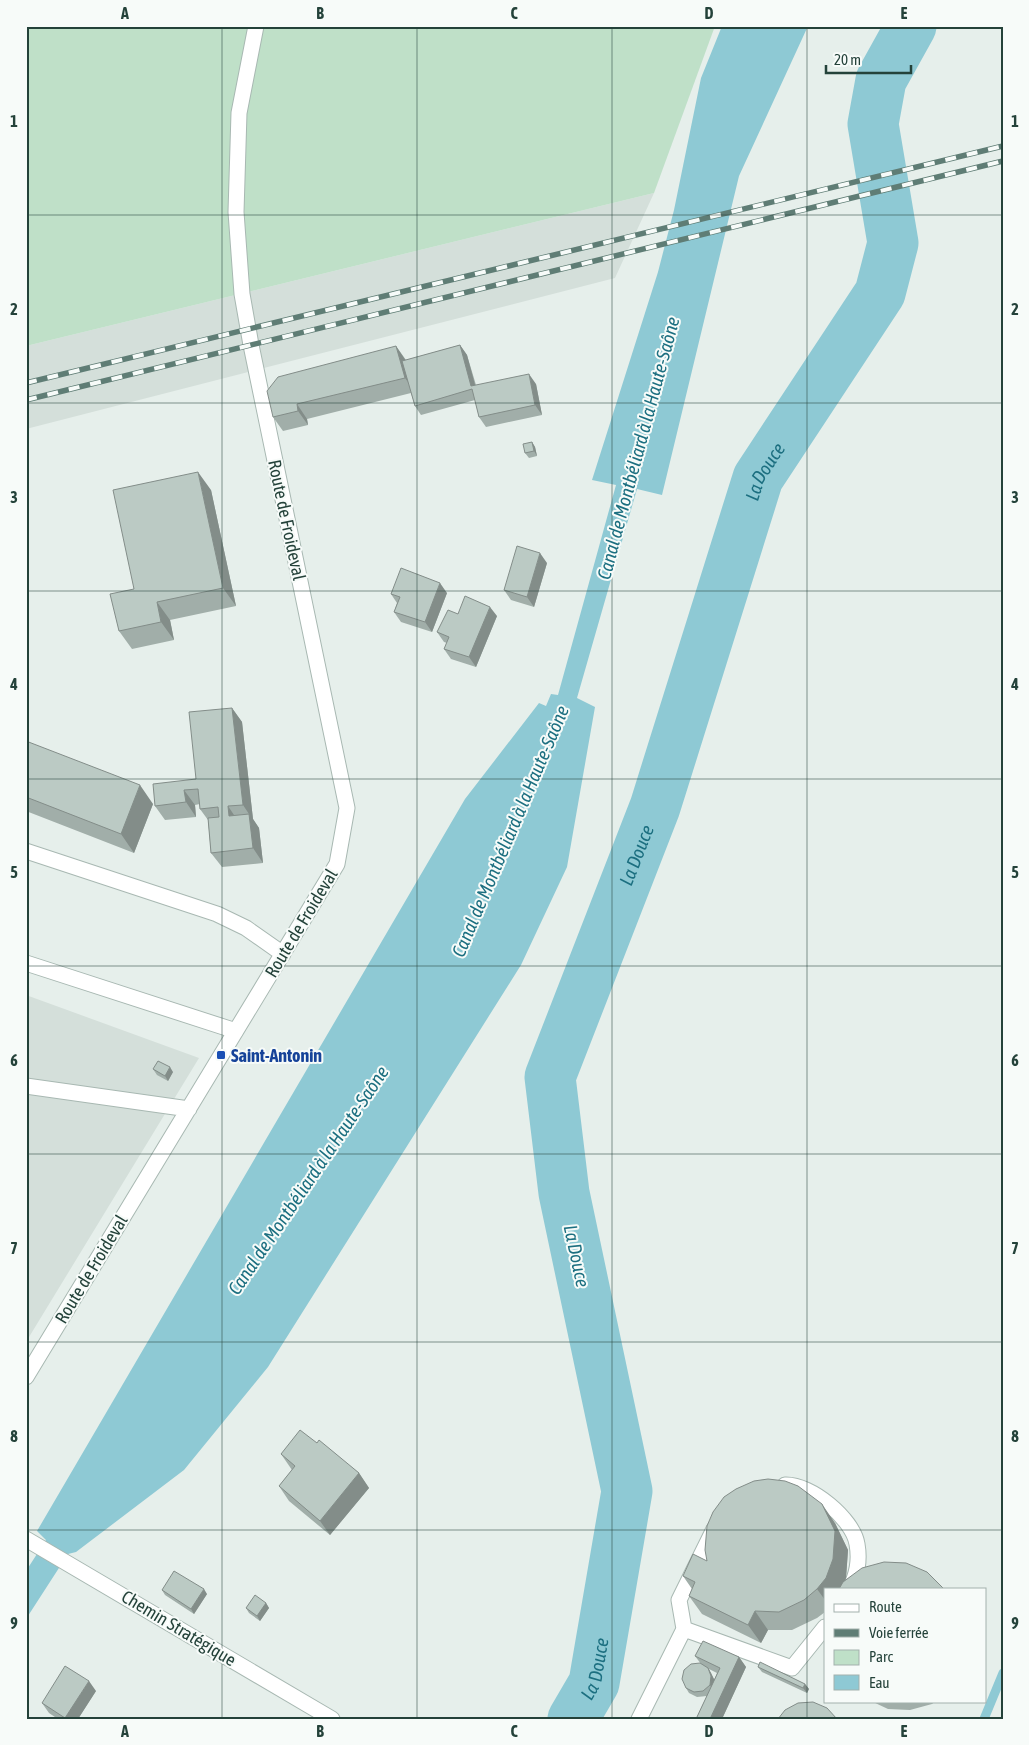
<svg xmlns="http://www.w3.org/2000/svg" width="1029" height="1745" font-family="'Asap Condensed',sans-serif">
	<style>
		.built { fill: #d4dfda }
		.green { fill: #bfe0c8 }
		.water { fill: #8ec9d4 }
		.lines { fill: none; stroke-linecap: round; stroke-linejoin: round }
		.stream { stroke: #8ec9d4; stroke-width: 9 }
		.river { stroke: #8ec9d4; stroke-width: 51 }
		.minor-casing { stroke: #a8b8b2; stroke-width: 17 }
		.minor { stroke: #fff; stroke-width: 15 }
		.rail-casing { stroke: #5f7d75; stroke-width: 5.5 }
		.rail { stroke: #f7fbf9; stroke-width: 4; stroke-dasharray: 11; stroke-linecap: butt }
		.wall { fill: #a1aea9; fill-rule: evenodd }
		.shaded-wall { fill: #838d89 }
		.building { fill: #bbcac4; stroke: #838d89 }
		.grid { fill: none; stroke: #24423a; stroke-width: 1; stroke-opacity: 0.55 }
		.transit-dot { fill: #1a4fb4; stroke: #f7fbf9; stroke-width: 2 }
		.labels { text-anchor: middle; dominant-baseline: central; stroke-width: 4; stroke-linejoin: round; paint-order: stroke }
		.street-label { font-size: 18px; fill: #24423a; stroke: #f7fbf9 }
		.transit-label { font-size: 18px; font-weight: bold; fill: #164399; stroke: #f7fbf9; text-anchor: start }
		.water-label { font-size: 19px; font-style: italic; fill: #1c6f80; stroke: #f7fbf9 }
		.neatline { fill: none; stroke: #24423a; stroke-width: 2 }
		.grid-label { font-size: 16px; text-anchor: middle; font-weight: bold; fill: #24423a }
	</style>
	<rect width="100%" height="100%" fill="#e6efeb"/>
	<path class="built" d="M654,193l-39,85 -589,151v-83z
		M26,995l173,63 -173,284z"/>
	<path class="green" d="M26,26h689l-61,167 -628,153z"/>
	<path class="water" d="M722,26h86l-69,150 -77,319 -25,-6 -60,209 18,9 -28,160 -46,98 -253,402 -84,103 -108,82 -8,2 -42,65v-48l20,-31 -9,-9 428,-732 74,-96 7,3 5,-12 7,1 58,-210 -24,-5 66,-208 16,-62 27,-132z"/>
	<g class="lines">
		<path class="stream" d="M984,1719l19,-46"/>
		<path class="river" id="s1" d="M573,1719l21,-36 33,-192 -63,-298 -14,-116 105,-270 103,-329 122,-185 13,-50 -20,-119 8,-44 30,-54"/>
		<g class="minor-casing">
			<path id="minor" d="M26,851l191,63 29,14 37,26
				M26,963l210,68
				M26,1086l163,23
				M26,1377l311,-513 10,-56 -96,-463 -9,-51 -6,-82 3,-99 17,-87
				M785,1485c26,-1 68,34 72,59 3,17 0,30 -7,45
				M26,1539l306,180
				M684,1629l108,39 33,-41
				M639,1719l45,-90 -5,-29 35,-71"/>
		</g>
		<use href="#minor" class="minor"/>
		<g class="rail-casing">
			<path id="rail" d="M26,383l977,-237
				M26,400l977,-239"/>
		</g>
		<use href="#rail" class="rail"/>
	</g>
	<path class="wall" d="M460,345l7,10 9,30 60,-1 6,31 -56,12 -7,-10 -4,-17 -54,15 -6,-9 -4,-13 -104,26 1,6 -25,6 -10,-14 123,-71 10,14z
		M532,442l3,5 2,9 -8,2 -4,-5z
		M211,490l25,116 -66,14 4,20 -42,9 -13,-18 15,-42z
		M547,563l-13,44 -23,-7 -7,-10z
		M447,593l-15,39 -31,-10 -7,-10 3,-9 -6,-9z
		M458,614l39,2 -21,51 -25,-8 -7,-10 3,-6 -3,-1 -7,-10z
		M232,708l10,14 11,97 6,9 4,35 -41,4 -11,-14 -3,-33 -8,-11v-5l-5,1 1,12 -31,3 -10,-14 41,-27z
		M26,741l127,63 -19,49 -108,-42z
		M153,1069l20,3 -5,9 -11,-6z
		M317,1443l42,30 10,15 -39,47 -41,-34 -10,-15 13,-16 -11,-16z
		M835,1523l13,27 -2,28 -1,2 61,-17 -81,26v23l-8,6 -25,12h-24l-7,13 -59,-29 -13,-18 3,-7 -9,-13 24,-15z
		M162,1590l45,4 -13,20 -29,-19z
		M266,1603l3,5 -9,13 -11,-8 -3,-5z
		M695,1656l44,1 7,10 -24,52h-26l11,-23 -10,1 -8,-4 -3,-5 15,-24zM709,1669l8,4 -3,7 -3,-7z
		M758,1667l47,17 4,5 -2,4 -45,-21z
		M96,1691l-18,28h-20l-9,-6 -7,-10z
		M871,1701h65l-4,3 -22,6 -22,-1z"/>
	<path class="shaded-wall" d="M460,345l7,10 11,41 -7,-10z
		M396,346l10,15 9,31 -10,-14z
		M529,374l7,10 6,31 -7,-10z
		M297,404l10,15 1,6 -10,-14z
		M532,442l3,5 2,9 -3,-5z
		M198,472l13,18 25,116 -13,-18z
		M540,553l7,10 -13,44 -7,-10z
		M440,583l7,10 -15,39 -7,-10z
		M157,602l13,18 4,20 -13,-18z
		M490,607l7,9 -21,51 -7,-10z
		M232,708l10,14 11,97 6,9 4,35 -10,-15 -4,-34 -6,-9z
		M140,785l13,19 -19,49 -13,-19z
		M184,790l11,15 1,12 -10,-15z
		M228,806l10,15 -9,-5z
		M170,1067l3,5 -5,9 -3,-5z
		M359,1473l10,15 -39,47 -10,-14z
		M822,1504l13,19 13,27 -2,28 -4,11h-17v11l-8,-11z
		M204,1589l3,5 -13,20 -3,-5z
		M266,1603l3,5 -9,13 -3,-5z
		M755,1611l13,19 -7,13 -13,-18z
		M739,1657l7,10 -24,52h-12z
		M708,1668l3,5 4,8 -2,9 -3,-5z
		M89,1681l7,10 -18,28h-12l-1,-1z
		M805,1684l4,5 -2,4 -4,-5z"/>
	<path class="building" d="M460,345l11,41 58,-12 6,31 -56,12 -7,-28 -57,17 -13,-45z
		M396,346l9,32 -108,26 1,7 -25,6 -6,-26 11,-14z
		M532,442l2,9 -9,2 -2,-9z
		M198,472l25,116 -66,14 4,20 -42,9 -9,-37 24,-5 -21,-99z
		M517,546l23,7 -13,44 -23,-7z
		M401,568l39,15 -15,39 -31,-10 6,-15 -9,-3z
		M465,596l25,11 -21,50 -25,-8 5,-12 -12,-5 11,-22 10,4z
		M232,708l11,97 -15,1 1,10 20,-2 4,34 -42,5 -3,-35 11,-1 -1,-10 -18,2 -2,-20 -14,1 2,12 -31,4 -2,-22 43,-5 -7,-67z
		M26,741l114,44 -19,49 -95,-37z
		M158,1061l12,6 -5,9 -12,-7z
		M300,1430l17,13 2,-3 40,33 -39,48 -41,-35 16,-20 -14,-12z
		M768,1479l17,2 13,5 24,18 13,27 -2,28 -7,19 -9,11 -13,11 -25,12 -24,-1 -7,14 -59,-29 6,-14 -12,-6 10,-22 14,7 -2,-11 2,-24 6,-14 11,-15 12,-8 18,-8z
		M884,1562l22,1 21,9 17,17h-105l4,-7 19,-14z
		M174,1571l30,18 -13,20 -29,-19z
		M255,1595l11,8 -9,13 -11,-8z
		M703,1641l36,16 -29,62h-14l24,-51 -25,-12z
		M760,1662l45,22 -2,4 -45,-21z
		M700,1663l8,5 3,8 -1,9 -7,6 -9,1 -8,-4 -4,-9 2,-9 7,-6z
		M65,1666l24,15 -24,37 -23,-15z
		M813,1702l14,6 10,11h-59l7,-9 13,-7z"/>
	<path class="grid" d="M222,26v1693M417,26v1693M612,26v1693M807,26v1693M26,215h977M26,403h977M26,591h977M26,779h977M26,966h977M26,1154h977M26,1342h977M26,1530h977"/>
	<rect class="transit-dot" x="216" y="1050" width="10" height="10" rx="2.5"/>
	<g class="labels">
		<g class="street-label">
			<text transform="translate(287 520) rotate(78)">Route de Froideval</text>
			<text transform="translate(301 923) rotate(-59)">Route de Froideval</text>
			<text transform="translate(91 1269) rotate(-59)">Route de Froideval</text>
			<text transform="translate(179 1628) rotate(31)">Chemin Stratégique</text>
		</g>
		<g class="transit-label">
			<text x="231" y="1055">Saint-Antonin</text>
		</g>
		<g class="water-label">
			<text transform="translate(638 448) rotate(-75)">Canal de Montbéliard à la Haute-Saône</text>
			<text stroke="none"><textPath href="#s1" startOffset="1301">La Douce</textPath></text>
			<text transform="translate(510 831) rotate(-67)">Canal de Montbéliard à la Haute-Saône</text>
			<text stroke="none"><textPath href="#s1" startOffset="896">La Douce</textPath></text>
			<text transform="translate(308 1180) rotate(-56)">Canal de Montbéliard à la Haute-Saône</text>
			<text transform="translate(577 1256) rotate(78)">La Douce</text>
			<text stroke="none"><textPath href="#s1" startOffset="56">La Douce</textPath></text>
		</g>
	</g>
	<rect width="1029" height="1745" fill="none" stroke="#f7fbf9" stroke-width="55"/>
	<rect x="824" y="1588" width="162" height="115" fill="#f7fbf9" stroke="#a3b1ad"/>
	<rect x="834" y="1604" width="25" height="8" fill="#ffffff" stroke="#a3b1ad"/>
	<text x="869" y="1612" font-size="15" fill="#24423a">Route</text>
	<rect x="834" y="1629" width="25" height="8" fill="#5f7d75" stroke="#a3b1ad"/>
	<text x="869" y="1638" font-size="15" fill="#24423a">Voie ferrée</text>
	<rect x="834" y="1650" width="25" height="15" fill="#bfe0c8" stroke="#a3b1ad"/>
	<text x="869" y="1662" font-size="15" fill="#24423a">Parc</text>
	<rect x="834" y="1675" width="25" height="15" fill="#8ec9d4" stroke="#a3b1ad"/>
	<text x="869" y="1688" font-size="15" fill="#24423a">Eau</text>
	<path d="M826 65v8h85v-8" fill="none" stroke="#24423a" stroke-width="2.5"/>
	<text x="834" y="65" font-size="15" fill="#24423a" stroke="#f7fbf9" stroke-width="4" paint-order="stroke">20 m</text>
	<rect x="28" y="28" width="974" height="1690" class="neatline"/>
	<g class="grid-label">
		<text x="125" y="19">A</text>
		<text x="320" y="19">B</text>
		<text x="514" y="19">C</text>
		<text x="709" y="19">D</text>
		<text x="904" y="19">E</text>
		<text x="14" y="127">1</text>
		<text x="1015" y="127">1</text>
		<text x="14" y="315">2</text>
		<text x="1015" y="315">2</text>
		<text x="14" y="503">3</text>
		<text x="1015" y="503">3</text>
		<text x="14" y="690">4</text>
		<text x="1015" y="690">4</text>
		<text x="14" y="878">5</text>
		<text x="1015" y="878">5</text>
		<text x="14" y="1066">6</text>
		<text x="1015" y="1066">6</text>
		<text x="14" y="1254">7</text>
		<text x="1015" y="1254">7</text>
		<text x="14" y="1442">8</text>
		<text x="1015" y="1442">8</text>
		<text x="14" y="1629">9</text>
		<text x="1015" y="1629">9</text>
		<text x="125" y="1737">A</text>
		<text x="320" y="1737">B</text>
		<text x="514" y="1737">C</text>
		<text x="709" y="1737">D</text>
		<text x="904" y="1737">E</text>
	</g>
</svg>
